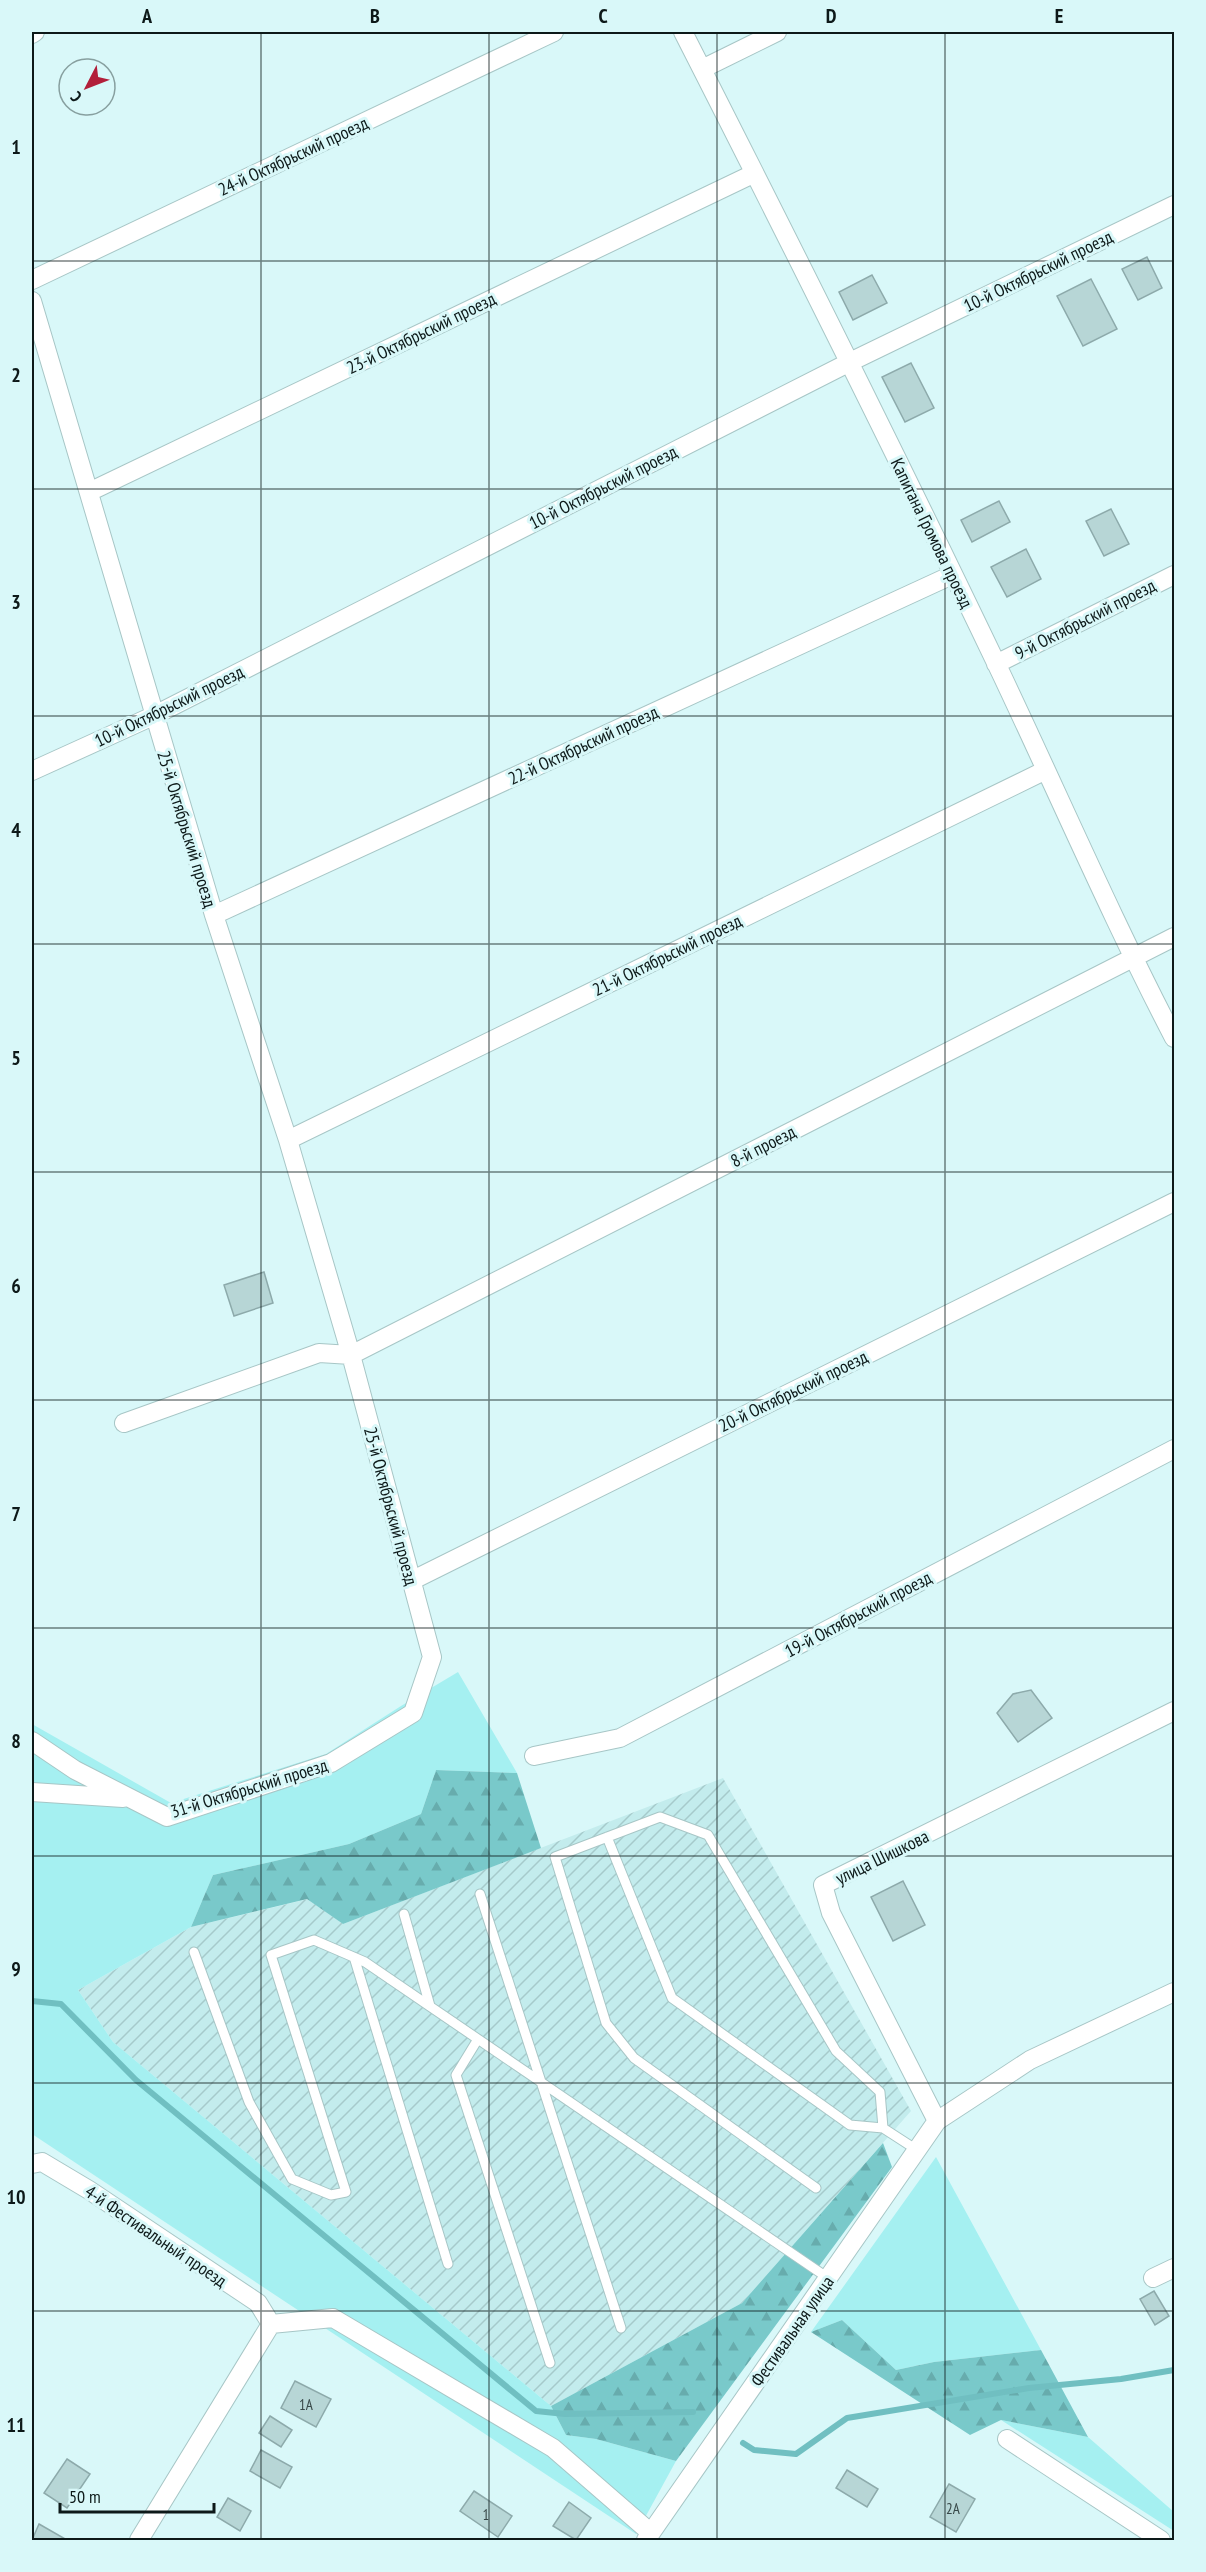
<svg xmlns="http://www.w3.org/2000/svg" width="1206" height="2572" font-family="'PT Sans Narrow',sans-serif">
	<style>
		.industrial { fill: url(#industrial-furrows) }
		.grass { fill: #a5f0f1 }
		.forest { fill: url(#forest-firs) }
		.lines { fill: none; stroke-linecap: round; stroke-linejoin: round }
		.stream { stroke: #70bfc1; stroke-width: 6 }
		.building { fill: #b7d6d6; stroke: #8daaab; stroke-width: 1.5 }
		.lane-casing { stroke: #a7c6c6; stroke-width: 11 }
		.street-casing { stroke: #a7c6c6; stroke-width: 20 }
		.lane { stroke: #fff; stroke-width: 9 }
		.street { stroke: #fff; stroke-width: 18 }
		.grid { fill: none; stroke: #0d1919; stroke-width: 1.5; stroke-opacity: 0.55 }
		.labels { text-anchor: middle; dominant-baseline: central; stroke-width: 6; stroke-linejoin: round; paint-order: stroke }
		.number-label { font-size: 15px; fill: #384848 }
		.street-label { font-size: 18px; fill: #0d1919; stroke: #d9f8f9 }
		.neatline { fill: none; stroke: #0d1919; stroke-width: 2 }
		.grid-label { font-size: 20px; text-anchor: middle; font-weight: bold; fill: #0d1919 }
	</style>
	<defs>
		<pattern id="industrial-furrows" width="10" height="10" patternUnits="userSpaceOnUse" patternTransform="scale(1.5)"><rect width="10" height="10" fill="#c3eced"/><path d="M-1 1l2-2M0 10L10 0M9 11l2-2" fill="none" stroke="#a6cacb"/></pattern>
		<pattern id="forest-firs" width="22" height="20" patternUnits="userSpaceOnUse" patternTransform="scale(1.5)"><rect width="22" height="20" fill="#79c9ca"/><path d="M5 1l3.5 6h-7zM16 11l3.5 6h-7z" fill="#67acad"/></pattern>
	</defs>
	<rect width="100%" height="100%" fill="#d9f8f9"/>
	<path class="industrial" d="M723,1778l188,333 -169,192 -191,103 -438,-364 -35,-52 113,-63 117,-28 35,25z"/>
	<path class="grass" d="M458,1672l59,101 -81,-3 -15,44 -72,30 -136,31 -22,52 -113,63 35,52 438,364 15,29 30,4 80,22 -40,73 -604,-400v-410l139,79 155,-49 75,-48z
		M936,2157l105,193 -107,12 -38,8 -54,-50 -31,12z
		M1001,2420l87,17 86,75v19z"/>
	<path class="forest" d="M436,1770l81,3 24,75 -198,76 -36,-25 -116,28 22,-52 136,-31 72,-30z
		M883,2143l9,24 -216,294 -80,-22 -30,-4 -15,-29 191,-103z
		M842,2320l54,50 38,-8 107,-12 47,87 -87,-17 -31,15 -159,-103z"/>
	<g class="lines">
		<path class="stream" d="M32,2001l29,3 75,76 400,331 29,3 128,-2
			M743,2443l11,7 42,4 51,-36 182,-30 92,-9 53,-9"/>
	</g>
	<path class="building" d="M1147,257l15,31 -24,12 -16,-31z
		M872,275l15,28 -34,17 -14,-28z
		M1091,279l26,50 -34,17 -26,-50z
		M911,363l23,45 -29,14 -23,-45z
		M999,501l11,21 -38,20 -11,-22z
		M1111,509l18,35 -25,12 -18,-35z
		M1026,549l15,30 -34,18 -16,-30z
		M264,1272l9,31 -39,13 -10,-31z
		M1031,1690l21,28 -34,24 -21,-29 16,-19z
		M903,1881l22,44 -32,16 -22,-44z
		M1154,2291l15,25 -14,9 -15,-26z
		M295,2381l36,18 -15,28 -35,-19z
		M270,2416l22,14 -11,17 -22,-14z
		M261,2450l31,17 -12,21 -30,-17z
		M67,2459l23,15 -23,34 -23,-15z
		M847,2470l31,19 -11,18 -31,-19z
		M949,2484l26,15 -19,33 -26,-15z
		M474,2491l38,25 -14,21 -38,-26z
		M228,2498l23,13 -11,20 -23,-14z
		M569,2502l22,16 -15,22 -23,-14z
		M39,2524l28,16h-35z"/>
	<g class="lines">
		<g class="lane-casing">
			<path id="lane" d="M607,1837l65,161 178,127 33,3
				M480,1894l141,434
				M404,1914l26,92
				M194,1952l55,150 43,77 39,16 15,-3 -75,-237 43,-15 51,22 463,316
				M354,1957l94,307
				M478,2039l-22,36 94,288
				M816,2188l-182,-130 -28,-35 -51,-166 105,-40 48,18 128,216 44,41 3,36 34,22"/>
		</g>
		<g class="street-casing">
			<path id="street" d="M683,32c107,210 213,422 315,635 59,124 113,250 176,371
				M32,34l3,-2
				M702,69l75,-37
				M32,280l522,-248
				M32,301l182,614 74,225 63,215 81,302 -19,56 -82,50 -164,54 -92,-47 -43,-29
				M89,492l664,-318
				M996,664l178,-89
				M32,771l121,-55 697,-354 324,-157
				M214,915l738,-340
				M288,1140l758,-370
				M124,1423l195,-70 32,2 823,-418
				M411,1581l763,-379
				M534,1756l86,-18 554,-289
				M32,1792l91,6
				M937,2121l-106,-208 -8,-28 351,-174
				M32,2164l10,-2 47,28 169,113 13,21
				M1153,2278l21,-10
				M271,2324l62,-6 220,130 98,85
				M1007,2439l154,101
				M139,2540l132,-216
				M646,2540l291,-419 93,-61 144,-68"/>
		</g>
		<use href="#lane" class="lane"/>
		<use href="#street" class="street"/>
	</g>
	<path class="grid" d="M261,32v2508M489,32v2508M717,32v2508M945,32v2508M32,261h1142M32,489h1142M32,716h1142M32,944h1142M32,1172h1142M32,1400h1142M32,1628h1142M32,1856h1142M32,2083h1142M32,2311h1142"/>
	<g class="labels">
		<g class="number-label">
			<text x="306" y="2404">1А</text>
			<text x="953" y="2508">2А</text>
			<text x="486" y="2514">1</text>
		</g>
		<g class="street-label">
			<text transform="translate(293 156) rotate(-25)">24-й Октябрьский проезд</text>
			<text transform="translate(1038 271) rotate(-26)">10-й Октябрьский проезд</text>
			<text transform="translate(421 333) rotate(-26)">23-й Октябрьский проезд</text>
			<text transform="translate(603 487) rotate(-27)">10-й Октябрьский проезд</text>
			<text transform="translate(932 533) rotate(64)">Капитана Громова проезд</text>
			<text transform="translate(1085 619) rotate(-27)">9-й Октябрьский проезд</text>
			<text transform="translate(169 706) rotate(-26)">10-й Октябрьский проезд</text>
			<text transform="translate(583 745) rotate(-25)">22-й Октябрьский проезд</text>
			<text transform="translate(187 829) rotate(73)">25-й Октябрьский проезд</text>
			<text transform="translate(667 955) rotate(-26)">21-й Октябрьский проезд</text>
			<text transform="translate(763 1146) rotate(-27)">8-й проезд</text>
			<text transform="translate(793 1391) rotate(-26)">20-й Октябрьский проезд</text>
			<text transform="translate(391 1506) rotate(75)">25-й Октябрьский проезд</text>
			<text transform="translate(858 1614) rotate(-28)">19-й Октябрьский проезд</text>
			<text transform="translate(249 1788) rotate(-17)">31-й Октябрьский проезд</text>
			<text transform="translate(882 1857) rotate(-26)">улица Шишкова</text>
			<text transform="translate(156 2236) rotate(34)">4-й Фестивальный проезд</text>
			<text transform="translate(792 2331) rotate(-55)">Фестивальная улица</text>
		</g>
	</g>
	<rect width="1206" height="2572" fill="none" stroke="#d9f8f9" stroke-width="66"/>
	<g transform="translate(87 87) rotate(228)"><circle r="28" fill="#d9f8f9" stroke="#879f9f" stroke-width="1.5"/>
	<path d="M0-4.5L10 22L0 15L-10 22Z" fill="#b21f3a"/>
	<text y="-9" font-size="16" font-weight="bold" text-anchor="middle" fill="#0d1919">С</text>
	</g>
	<path d="M60 2503v9h154v-9" fill="none" stroke="#0d1919" stroke-width="3"/>
	<text x="69" y="2503" font-size="18" fill="#0d1919" stroke="#d9f8f9" stroke-width="4.5" paint-order="stroke">50 m</text>
	<rect x="33" y="33" width="1140" height="2506" class="neatline"/>
	<g class="grid-label">
		<text x="147" y="23">A</text>
		<text x="375" y="23">B</text>
		<text x="603" y="23">C</text>
		<text x="831" y="23">D</text>
		<text x="1059" y="23">E</text>
		<text x="16" y="154">1</text>
		<text x="16" y="382">2</text>
		<text x="16" y="609">3</text>
		<text x="16" y="837">4</text>
		<text x="16" y="1065">5</text>
		<text x="16" y="1293">6</text>
		<text x="16" y="1521">7</text>
		<text x="16" y="1748">8</text>
		<text x="16" y="1976">9</text>
		<text x="16" y="2204">10</text>
		<text x="16" y="2432">11</text>
	</g>
</svg>
